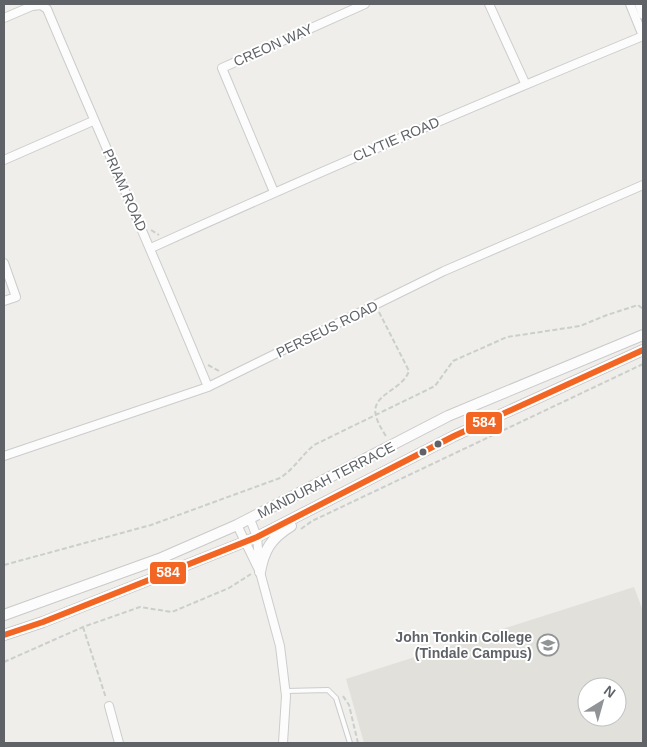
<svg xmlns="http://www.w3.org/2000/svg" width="647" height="747" font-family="Helvetica,sans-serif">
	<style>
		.education { fill: #e2e0da; fill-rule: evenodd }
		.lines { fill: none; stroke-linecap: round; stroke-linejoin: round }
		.service-casing { stroke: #cbcccc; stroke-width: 6 }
		.minor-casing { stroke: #cbcccc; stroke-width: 10 }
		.secondary-casing { stroke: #cacacb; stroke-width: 12 }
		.path { stroke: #cacfcc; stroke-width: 2; stroke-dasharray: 5 2.5; stroke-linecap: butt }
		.service { stroke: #fdfcfc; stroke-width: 4 }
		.minor { stroke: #fdfcfc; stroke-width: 8 }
		.secondary { stroke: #fdfcfc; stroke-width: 10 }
		.bus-1-casing { stroke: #fff; stroke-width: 10 }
		.bus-1 { stroke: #f26522; stroke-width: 6 }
		.bus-dot { fill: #5f6368; stroke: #fff; stroke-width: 2 }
		.labels { text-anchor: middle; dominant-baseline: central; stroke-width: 4; stroke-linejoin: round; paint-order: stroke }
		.street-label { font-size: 14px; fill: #5f6368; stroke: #fff }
		.poi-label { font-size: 14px; font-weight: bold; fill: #5f6368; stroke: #fff; text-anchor: end }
		.line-badge { stroke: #fff; stroke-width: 2 }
		.badge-label { font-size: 14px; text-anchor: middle; font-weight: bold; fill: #fff }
	</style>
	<rect width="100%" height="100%" fill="#efeeea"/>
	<path class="education" d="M634,587l9,24v132h-279l-18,-64zM587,687h30v30h-30z"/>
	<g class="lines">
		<g class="service-casing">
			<path id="service" d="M286,691l42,-1 8,8 14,45"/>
		</g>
		<g class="minor-casing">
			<path id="minor" d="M489,4l36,79
				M630,4l13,32
				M639,4l4,11
				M4,18l28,-12 9,-1 6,4c53,126 109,251 161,378
				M4,160l89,-39
				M274,192l-52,-124 143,-64
				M151,248c163,-74 327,-144 492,-212
				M4,263l12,34 -12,4
				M4,456l204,-69 236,-116 199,-86
				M250,519l7,18 3,35 20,74 6,50 -3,47
				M237,525l21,43
				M109,706l10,37"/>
		</g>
		<g class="secondary-casing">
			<path id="secondary" d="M260,572c4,-22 11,-34 31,-46
				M4,615l155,-56 78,-34 211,-109 195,-81
				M4,635l39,-13 214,-85 197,-101 189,-86"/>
		</g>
		<path class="path" d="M151,230l8,5
			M379,312l30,59c-7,20 -39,23 -33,45 2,8 7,15 11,22
			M208,365l13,7
			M301,529l11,-8 331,-157
			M4,565l147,-40 129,-47c14,-9 21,-22 34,-33l121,-59 18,-25 54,-24 73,-11 27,-11 31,-10 5,4
			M83,627l23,71
			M4,662l79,-35 57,-20 32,5 57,-24 22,-14
			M343,696l6,9 9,38"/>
		<use href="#service" class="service"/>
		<use href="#minor" class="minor"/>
		<use href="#secondary" class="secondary"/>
		<g class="bus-1-casing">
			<path id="bus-1" d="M4,635l39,-13 214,-85 197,-101 189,-86"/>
		</g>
		<use href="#bus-1" class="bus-1"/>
	</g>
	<defs>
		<g id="school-ring" transform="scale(1.125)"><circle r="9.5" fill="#fff" stroke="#919496" stroke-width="1.5"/><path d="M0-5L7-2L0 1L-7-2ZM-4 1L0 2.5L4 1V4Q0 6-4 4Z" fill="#919496"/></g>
	</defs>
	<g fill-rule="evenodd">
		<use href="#school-ring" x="548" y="645"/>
	</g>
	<g class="bus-dot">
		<circle cx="438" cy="444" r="4.5"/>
		<circle cx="423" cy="452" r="4.5"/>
	</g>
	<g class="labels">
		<g class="street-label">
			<text transform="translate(273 45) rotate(-24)">CREON WAY</text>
			<text transform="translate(396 139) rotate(-23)">CLYTIE ROAD</text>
			<text transform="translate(125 190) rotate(66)">PRIAM ROAD</text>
			<text transform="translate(327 329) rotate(-26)">PERSEUS ROAD</text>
			<text transform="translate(326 480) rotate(-27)">MANDURAH TERRACE</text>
		</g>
		<g class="poi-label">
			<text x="532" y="637">John Tonkin College<tspan x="532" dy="16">(Tindale Campus)</tspan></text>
		</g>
	</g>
	<g class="line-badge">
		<rect x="465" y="411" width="38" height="24" rx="5" fill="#f26522"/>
		<rect x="149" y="561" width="38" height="24" rx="5" fill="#f26522"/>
	</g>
	<g class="badge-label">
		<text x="484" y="427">584</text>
		<text x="168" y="577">584</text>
	</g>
	<rect width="647" height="747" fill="none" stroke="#5f6368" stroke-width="10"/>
	<g transform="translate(602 702) rotate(37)"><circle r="24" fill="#ffffff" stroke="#bfc1c3"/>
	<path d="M0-4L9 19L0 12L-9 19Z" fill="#919496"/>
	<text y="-8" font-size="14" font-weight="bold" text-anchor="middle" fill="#5f6368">N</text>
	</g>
</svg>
